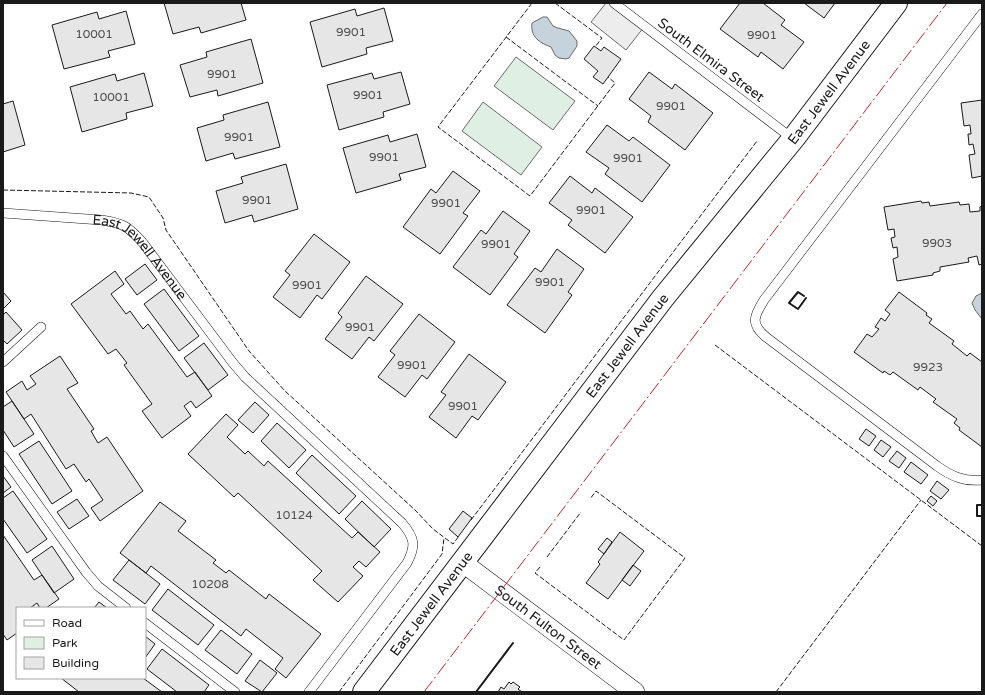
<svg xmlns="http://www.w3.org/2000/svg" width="985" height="695" font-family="'Varela Round',sans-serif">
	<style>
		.green { fill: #e0efe3; stroke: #6a6a6a }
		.parking { fill: #ededed; stroke: #6a6a6a }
		.water { fill: #c6d2dc; stroke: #6a6a6a }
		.building { fill: #e6e6e6; stroke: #1a1a1a }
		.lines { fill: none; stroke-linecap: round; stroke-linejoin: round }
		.service-casing { stroke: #1a1a1a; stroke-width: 10 }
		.minor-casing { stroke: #1a1a1a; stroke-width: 20 }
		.tertiary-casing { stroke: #1a1a1a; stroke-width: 24 }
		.service { stroke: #fff; stroke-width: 9 }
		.minor { stroke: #fff; stroke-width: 19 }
		.tertiary { stroke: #fff; stroke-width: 22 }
		.fence { stroke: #1a1a1a; stroke-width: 1; stroke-dasharray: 5 2; stroke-linecap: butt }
		.wall { stroke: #1a1a1a; stroke-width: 2 }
		.power { stroke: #c62828; stroke-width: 1; stroke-dasharray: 14 3 2 3; stroke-linecap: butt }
		.labels { text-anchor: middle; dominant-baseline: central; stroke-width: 3; stroke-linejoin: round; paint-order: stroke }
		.number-label { font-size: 12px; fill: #4d4d4d }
		.street-label { font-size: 14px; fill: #1a1a1a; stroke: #fff }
	</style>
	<rect width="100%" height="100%" fill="#fff"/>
	<path class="green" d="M516,57l59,44 -22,29 -59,-44z
		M483,102l59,45 -21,28 -59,-44z"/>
	<path class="parking" d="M606,3h8l30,24 -18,23 -35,-28z"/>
	<path class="water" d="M543,17h4l6,9 5,2 11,3 8,10v5l-8,12 -3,1 -7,-1 -4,-3 -4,-8c-11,-4 -21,-10 -19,-24z
		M982,293v26l-7,-9 -3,-7 4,-7z"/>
	<path class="building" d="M164,3h77l5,17 -45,13 -2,-6 -26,7z
		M740,3h23l22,17 -4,5 23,17 -21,27 -22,-17 -3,5 -38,-28z
		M804,3h31l-11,15z
		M384,8l9,33 -27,7 1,6 -45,13 -12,-45 45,-13 2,7z
		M126,11l9,33 -27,7 2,6 -46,12 -12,-44 45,-13 2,7z
		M251,39l12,44 -45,13 -1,-6 -27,7 -10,-32 27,-8 -1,-5z
		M594,46l7,5 3,-4 17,12 -18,25 -10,-7 5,-6 -14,-12z
		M401,72l9,32 -27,8 1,5 -45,13 -12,-45 45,-12 2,6z
		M649,72l23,17 3,-5 38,29 -28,37 -37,-28 3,-6 -22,-17z
		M144,73l9,33 -27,7 1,6 -45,13 -12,-45 45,-13 2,7z
		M982,100v76l-10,2 -3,-23 6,-1 -2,-10 -4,1 -1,-11h3l-1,-9 -6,1 -3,-23z
		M13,101l12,44 -22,7v-48z
		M268,102l12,45 -45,12 -2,-6 -27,8 -9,-33 27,-8 -1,-5z
		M607,125l22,16 4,-4 37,28 -28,37 -37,-28 4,-6 -23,-16z
		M417,134l9,33 -27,7 2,6 -45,13 -13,-45 45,-13 2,7z
		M286,164l12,45 -44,13 -2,-7 -27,8 -9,-32 27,-8 -2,-6z
		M453,171l27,20 -17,22 5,3 -28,38 -37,-27 28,-38 5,4z
		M570,176l22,17 3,-5 38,29 -28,36 -37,-28 4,-5 -23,-17z
		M921,201l1,2 7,-1 1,4 29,-4 1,3 9,-1 1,8 10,-1v-4l2,-1v58l-3,1 -2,-9 -9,2 1,4 -29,5v4l-7,2v2l-36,6 -4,-22 5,-2 -1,-10 -4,1 -2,-10 4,-1 -1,-8 -6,1 -4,-23z
		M503,211l27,20 -16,23 4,3 -28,38 -37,-28 28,-37 5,4z
		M314,234l36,28 -28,37 -5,-4 -17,23 -27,-21 17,-22 -5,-4z
		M557,249l27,20 -16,23 4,3 -27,38 -38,-28 28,-37 6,4z
		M145,264l12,16 -20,15 -12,-16z
		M115,271l9,13 -13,10 15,20 4,-3 13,18 5,-5 39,53 8,-5 17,24 -16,12 -5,-7 -7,5 7,10 -29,22 -20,-27 10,-7 -28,-39 3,-2 -11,-14 -8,5 -37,-50z
		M366,276l37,28 -29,37 -5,-4 -17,22 -27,-20 17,-22 -4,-4z
		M164,289l35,47 -20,15 -35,-47z
		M3,292l8,9 -8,8z
		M899,292l28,21 -1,2 6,4 -3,4 25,18 -2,3 15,12 3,-3 12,9v85l-23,-17 1,-2 -6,-5 3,-4 -24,-17 3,-3 -16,-12 -2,3 -25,-18 -3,3 -6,-4 -1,2 -29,-21 13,-18 5,3 7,-8 -4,-2 6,-9 4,3 5,-7 -5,-4z
		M6,312l16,18 -15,14 -4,-4v-25z
		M419,314l36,28 -28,37 -5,-4 -17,22 -27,-20 17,-22 -5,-4z
		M204,343l24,32 -20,15 -24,-32z
		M469,354l37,28 -28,38 -6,-4 -16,22 -27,-21 17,-22 -5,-3z
		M60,356l18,27 -11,6 27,40 -3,2 7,12 9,-6 36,54 -43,30 -9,-13 12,-8 -14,-21 -3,3 -12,-18 -8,5 -35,-55 -7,5 -18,-27 16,-11 5,9 9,-6 -6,-8z
		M12,401l22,33 -20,13 -11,-17v-23z
		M255,402l14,13 -16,18 -15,-13z
		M226,414l12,11 -11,12 18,17 3,-3 16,15 4,-5 84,77 6,-6 22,20 -14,15 -7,-6 -6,6 10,9 -25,26 -25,-22 9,-9 -84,-78 -4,4 -46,-43z
		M277,423l29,27 -17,18 -28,-27z
		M866,429l10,7 -7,10 -10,-7z
		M881,440l10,7 -8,10 -9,-7z
		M39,441l33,50 -20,13 -33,-50z
		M897,451l9,7 -7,10 -10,-7z
		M312,455l44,41 -17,18 -43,-41z
		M911,462l17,13 -7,9 -17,-12z
		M3,476l8,11 -8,6z
		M937,481l12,9 -8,9 -11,-8z
		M13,491l34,48 -20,14 -24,-34v-21z
		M931,496l6,5 -4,5 -6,-5z
		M77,499l12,17 -20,13 -12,-17z
		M362,501l29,28 -17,18 -29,-28z
		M160,502l26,19 -8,10 38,29 -3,3 13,10 3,-3 37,29 3,-5 52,40 -35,44 -11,-9 8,-11 -37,-29 -5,7 -90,-70 -5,7 -26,-20z
		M463,511l9,7 -14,19 -9,-8z
		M620,532l24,19 -36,48 -22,-16 14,-19 -2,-2z
		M3,535l31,45 8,-5 17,24 -13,9h-6l-3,-5 -7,5h-13v25l-10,7 -4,-6z
		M607,538l5,4 -8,12 -6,-5z
		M52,546l22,33 -20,14 -22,-33z
		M129,560l31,24 -15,20 -32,-24z
		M633,565l8,6 -11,15 -8,-6z
		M168,589l46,36 -16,20 -46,-35z
		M99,602l8,6h-13z
		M221,630l31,24 -15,20 -32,-24z
		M145,636l10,8 -10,14z
		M162,649l47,36 -5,7h-27l-30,-23z
		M260,660l17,13 -15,19 -17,-11z
		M61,678h82l19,14h-83z
		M509,682l2,2 2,-2 7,5 -2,2 4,3h-24l3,-5 3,2z"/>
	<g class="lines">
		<g class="service-casing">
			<g id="service">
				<path d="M614,3l179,136"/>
				<path d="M982,14l-218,286c-10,16 -14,24 2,37l171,129c14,10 27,16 45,14"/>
				<path id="s1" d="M3,213l98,7c22,3 27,6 42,23l90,120 12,14 157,146c13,15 14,23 5,40l-98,129"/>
				<path d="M3,362l38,-35"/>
				<path d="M3,456l83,116 12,14 28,22"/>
				<path d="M145,623l90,69"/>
			</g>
		</g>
		<g class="minor-casing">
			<g id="minor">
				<path id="s2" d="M462,562l173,130"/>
			</g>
		</g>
		<g class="tertiary-casing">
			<g id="tertiary">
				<path id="s3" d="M364,692l299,-394 130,-159 103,-136"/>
			</g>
		</g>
		<use href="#service" class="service"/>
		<use href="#minor" class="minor"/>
		<use href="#tertiary" class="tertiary"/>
		<path class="fence" d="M532,3l-94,124 92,69 85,-113 -7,-6
			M555,3l47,35 -7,9
			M506,37l92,69
			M3,190l128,3 18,4 14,21 3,12 83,121 36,40 130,119 18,19 20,15 6,-8
			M715,345l267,201
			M471,520l286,-379
			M547,557l34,-45
			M540,567l-5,6 89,67 61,-82 -89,-67 -6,8
			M339,692l103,-138 2,-16
			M776,692l145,-192"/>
		<path class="wall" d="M804,296l-6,-4 -9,11 9,6 8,-11
			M982,505h-5v11h5
			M476,692l37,-49"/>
		<path class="power" d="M424,692l523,-689"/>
	</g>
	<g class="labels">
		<g class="number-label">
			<text x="351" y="32">9901</text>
			<text x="94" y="34">10001</text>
			<text x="762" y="35">9901</text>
			<text x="222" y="74">9901</text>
			<text x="368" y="95">9901</text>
			<text x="111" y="97">10001</text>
			<text x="671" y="106">9901</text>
			<text x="239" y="137">9901</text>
			<text x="384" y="157">9901</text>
			<text x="628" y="158">9901</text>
			<text x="257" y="200">9901</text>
			<text x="446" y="203">9901</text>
			<text x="591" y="210">9901</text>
			<text x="937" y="243">9903</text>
			<text x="496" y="244">9901</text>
			<text x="550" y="282">9901</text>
			<text x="307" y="285">9901</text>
			<text x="360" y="327">9901</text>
			<text x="412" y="365">9901</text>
			<text x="928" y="367">9923</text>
			<text x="463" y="406">9901</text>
			<text x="294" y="515">10124</text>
			<text x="210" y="584">10208</text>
		</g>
		<g class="street-label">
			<text transform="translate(711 60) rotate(37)">South Elmira Street</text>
			<text stroke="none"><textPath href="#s3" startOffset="759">East Jewell Avenue</textPath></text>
			<text stroke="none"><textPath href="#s1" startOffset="153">East Jewell Avenue</textPath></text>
			<text stroke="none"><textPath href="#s3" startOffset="435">East Jewell Avenue</textPath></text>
			<text stroke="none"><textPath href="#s3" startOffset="111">East Jewell Avenue</textPath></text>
			<text stroke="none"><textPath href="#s2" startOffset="108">South Fulton Street</textPath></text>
		</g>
	</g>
	<rect width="985" height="695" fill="none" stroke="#1a1a1a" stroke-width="8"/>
	<rect x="16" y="607" width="130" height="72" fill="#ffffff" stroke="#a3a3a3"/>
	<rect x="24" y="620" width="20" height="6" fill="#ffffff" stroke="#a3a3a3"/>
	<text x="52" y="627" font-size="12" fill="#1a1a1a">Road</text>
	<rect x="24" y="637" width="20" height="12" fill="#e0efe3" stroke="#a3a3a3"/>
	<text x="52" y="647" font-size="12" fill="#1a1a1a">Park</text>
	<rect x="24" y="657" width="20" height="12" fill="#e6e6e6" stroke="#a3a3a3"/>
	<text x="52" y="667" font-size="12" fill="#1a1a1a">Building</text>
</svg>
